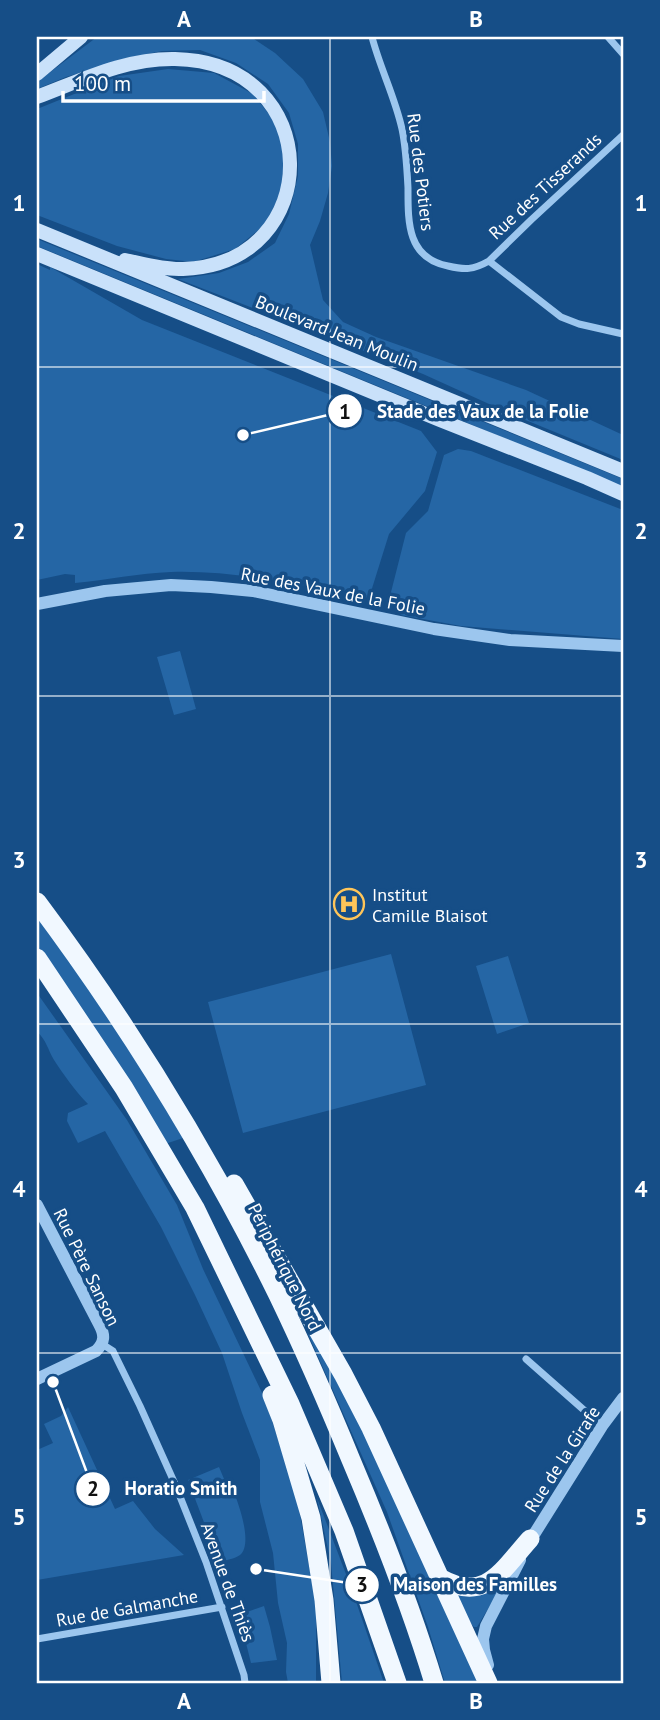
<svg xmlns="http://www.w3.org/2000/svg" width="660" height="1720" font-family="'PT Sans',sans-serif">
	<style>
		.green { fill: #2566a5 }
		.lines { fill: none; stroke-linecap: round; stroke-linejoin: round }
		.minor { stroke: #9cc6ee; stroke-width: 7 }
		.tertiary { stroke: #9cc6ee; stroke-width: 12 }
		.secondary { stroke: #c9e1fa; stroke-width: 14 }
		.trunk { stroke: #f1f8ff; stroke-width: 19 }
		.grid { fill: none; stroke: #fff; stroke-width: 2; stroke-opacity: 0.55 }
		.labels { text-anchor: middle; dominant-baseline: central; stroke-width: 7; stroke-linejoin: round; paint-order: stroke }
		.street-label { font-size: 18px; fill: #fff; stroke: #164e87 }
		.poi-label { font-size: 18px; fill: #fff; stroke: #164e87; text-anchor: start }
		.leader { fill: none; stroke: #fff; stroke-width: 2.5 }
		.callout-dot { fill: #fff; stroke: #164e87; stroke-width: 2.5 }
		.mark-label { font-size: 21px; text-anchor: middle; font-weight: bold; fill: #111 }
		.callout-label { font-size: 19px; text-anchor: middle; font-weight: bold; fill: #fff; stroke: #164e87; stroke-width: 7; stroke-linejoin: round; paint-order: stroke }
		.neatline { fill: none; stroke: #fff; stroke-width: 2.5 }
		.grid-label { font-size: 23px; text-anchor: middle; font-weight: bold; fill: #fff }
	</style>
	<rect width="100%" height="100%" fill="#164e87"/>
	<path class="green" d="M97,37h154l24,16 28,26 20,33 7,30 2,24 -4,27 -8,28 -10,24 13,55 20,22 33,15 150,53 97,45v25l-112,-46 -88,-40 -245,-95 41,-6 29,-11 27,-19 14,-29 9,-38v-32l-9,-31 -21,-29 -32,-21 -36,-13 -38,1 -35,7 -61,19 -29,12v-7z
		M168,69l46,4 39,21 23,29 8,29 -2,37 -16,35 -31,25 -42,13 -27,-3 -49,-13 -80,-31v-106l82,-33z
		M37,239l586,240v8l-586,-241z
		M37,264l13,6v-3l92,53 279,111 16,21 -12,39 -36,43 -20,64c-65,-12 -132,-28 -198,-26 -32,1 -64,8 -96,11v-8l-10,-1 -28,6z
		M458,449l13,2 152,59v129l-162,-13 -60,-11 -12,-15 17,-67 22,-22 16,-56z
		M180,651l16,58 -22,6 -17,-58z
		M37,914c52,72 101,147 146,224l-18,6 -104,-162 -24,-34z
		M391,954l35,131 -183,48 -35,-131z
		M508,956l21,67 -32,11 -21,-68z
		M37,993l90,127 50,85 26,64 62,130 32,99 19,107v78h-28l-2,-11 1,-29 -9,-40 -5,-50 -13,-51v-42l-18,-47 -20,-60 -27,-58 -34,-68 -56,-96 -27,12 -11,-22 1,-8 20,-9c-13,-13 -24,-29 -34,-44 -6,-10 -8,-21 -17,-28z
		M307,1332h4l73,141 96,210h-35l-17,-56 -41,-115z
		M68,1407l47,102 18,-8 22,28 29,26 -147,25v-130l16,-7 -9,-19 17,-8z
		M219,1467l8,19 4,-1c6,14 23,58 9,70 -5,4 -15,5 -21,7l-31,-82z
		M317,1498l35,92 32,93h-42l-11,-120z
		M503,1584l-26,43h-3l-3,-3 -15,-30z
		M264,1606l6,21 7,33 -26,3 -6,-24 -9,-23z"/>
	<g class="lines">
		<path class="minor" d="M372,37c8,31 23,60 30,92 4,19 5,40 6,59 0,34 -1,70 40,78 17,4 25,4 41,-5l72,56 18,7 44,10
			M608,37l15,17
			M489,261l42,-41 92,-85
			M102,1344l11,7 27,55 35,78 31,78 38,113 1,8
			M526,1359l76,67
			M37,1639l185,-32"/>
		<path class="tertiary" d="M37,604l68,-13 66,-6 40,2 42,4 181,38 76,11 113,6
			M37,1205l62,119c6,11 6,18 -3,27l-59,28
			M528,1544l74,-118 21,-28
			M488,1665l-4,-15 -1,-11 3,-13 34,-66"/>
		<path class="secondary" d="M37,74l44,-37
			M37,97c45,-17 89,-39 138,-38 152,3 152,205 8,210 -19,1 -39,-5 -58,-9
			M37,230l586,241
			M37,254l403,166 147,58 36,16"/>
		<path class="trunk" d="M37,902c92,123 173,255 241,393 26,54 50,109 73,165 31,73 60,147 83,223
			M37,958l87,130 71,120 95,196 54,127 53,152
			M234,1184l109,190 28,54 117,255
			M272,1395l10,25 29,98 13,82 7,83
			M440,1578c46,26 62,-8 90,-39"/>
	</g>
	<path class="grid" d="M330,37v1646M37,367h586M37,696h586M37,1024h586M37,1353h586"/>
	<defs>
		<g id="hospital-ring" transform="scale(1.575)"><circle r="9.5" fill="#164e87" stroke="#ffc559" stroke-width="1.5"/><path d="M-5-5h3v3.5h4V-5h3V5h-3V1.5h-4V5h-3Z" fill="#ffc559"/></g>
	</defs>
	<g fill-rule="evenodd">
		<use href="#hospital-ring" x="349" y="904"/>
	</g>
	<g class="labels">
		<g class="street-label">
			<text transform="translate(421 172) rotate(83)">Rue des Potiers</text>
			<text transform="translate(545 186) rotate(-43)">Rue des Tisserands</text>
			<text transform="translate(337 333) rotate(22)">Boulevard Jean Moulin</text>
			<text transform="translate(333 591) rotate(11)">Rue des Vaux de la Folie</text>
			<text transform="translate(87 1267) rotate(64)">Rue Père Sanson</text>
			<text transform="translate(285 1267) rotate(63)">Périphérique Nord</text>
			<text transform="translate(562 1459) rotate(-57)">Rue de la Girafe</text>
			<text transform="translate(228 1582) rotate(70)">Avenue de Thiès</text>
			<text transform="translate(127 1608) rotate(-10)">Rue de Galmanche</text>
		</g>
		<g class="poi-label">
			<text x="372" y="894">Institut<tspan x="372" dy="21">Camille Blaisot</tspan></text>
		</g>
	</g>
	<path class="leader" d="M243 435L345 411M53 1382L93 1489M256 1569L362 1585"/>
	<g class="callout-dot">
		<circle cx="243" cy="435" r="7"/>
		<circle cx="53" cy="1382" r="7"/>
		<circle cx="256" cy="1569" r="7"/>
		<circle cx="345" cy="411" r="18"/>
		<circle cx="93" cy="1489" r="18"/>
		<circle cx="362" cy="1585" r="18"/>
	</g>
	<g class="mark-label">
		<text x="345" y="419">1</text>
		<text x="93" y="1496">2</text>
		<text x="362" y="1592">3</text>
	</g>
	<g class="callout-label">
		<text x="483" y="418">Stade des Vaux de la Folie</text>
		<text x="181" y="1495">Horatio Smith</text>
		<text x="475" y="1591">Maison des Familles</text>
	</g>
	<rect width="660" height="1720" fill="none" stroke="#164e87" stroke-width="77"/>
	<path d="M63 91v10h201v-10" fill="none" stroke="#ffffff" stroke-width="3.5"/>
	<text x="74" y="91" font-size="21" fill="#ffffff" stroke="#164e87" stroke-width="5" paint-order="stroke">100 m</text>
	<rect x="38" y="38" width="584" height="1644" class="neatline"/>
	<g class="grid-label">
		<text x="184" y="27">A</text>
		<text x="476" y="27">B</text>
		<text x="19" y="211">1</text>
		<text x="641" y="211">1</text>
		<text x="19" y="539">2</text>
		<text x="641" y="539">2</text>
		<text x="19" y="868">3</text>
		<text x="641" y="868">3</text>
		<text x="19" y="1197">4</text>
		<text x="641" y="1197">4</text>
		<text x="19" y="1525">5</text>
		<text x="641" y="1525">5</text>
		<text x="184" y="1709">A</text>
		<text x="476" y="1709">B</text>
	</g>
</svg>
